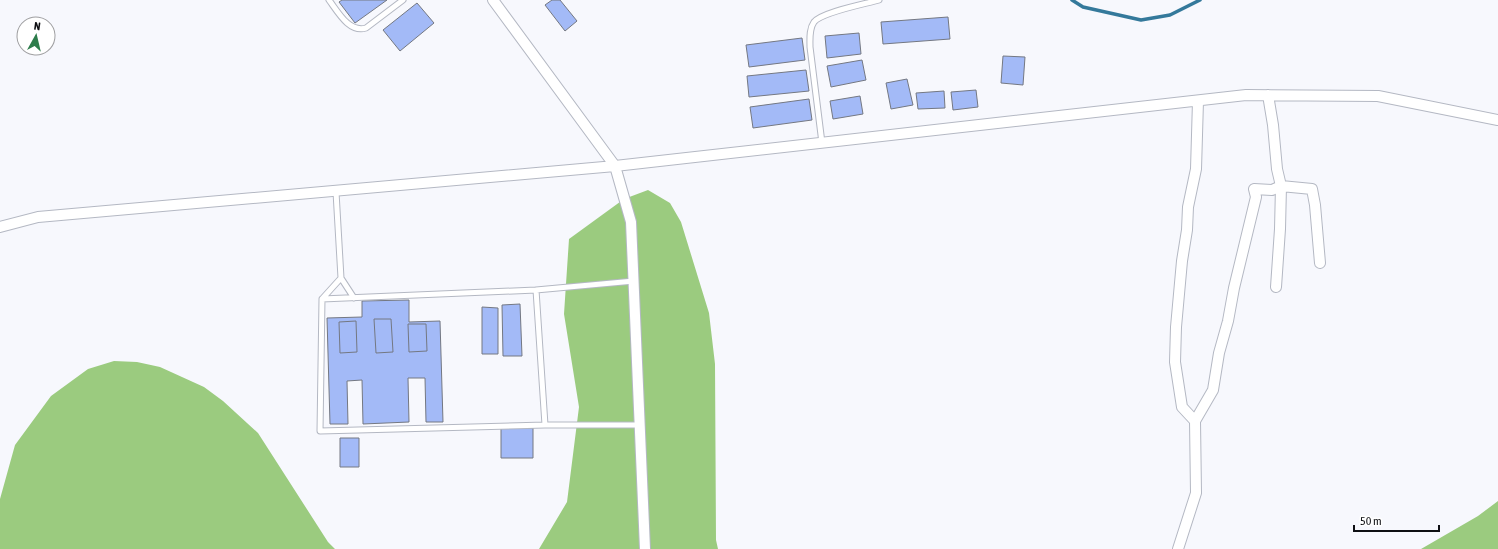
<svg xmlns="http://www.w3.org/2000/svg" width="1498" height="549" font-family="'Asap Condensed',sans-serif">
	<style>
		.forest { fill: #9bcb7f }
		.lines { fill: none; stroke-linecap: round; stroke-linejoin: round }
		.stream { stroke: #34799b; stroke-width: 3.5 }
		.building { fill: #a3baf7; stroke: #747882 }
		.lane-casing { stroke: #b4b8c3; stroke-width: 7 }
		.street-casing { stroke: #b4b8c3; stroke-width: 12 }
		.lane { stroke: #fff; stroke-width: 5 }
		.street { stroke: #fff; stroke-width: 10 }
	</style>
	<rect width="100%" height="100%" fill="#f7f8fd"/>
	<path class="forest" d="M648,190l22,13 11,19 28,91 6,51 1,176 2,9h-179l28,-47 12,-95 -15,-93 5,-75 55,-40z
		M114,361l23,1 23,5 44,20 19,14 35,32 70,109 7,7h-335v-50l15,-54 36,-49 37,-27z
		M1498,501v48h-77l57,-33z"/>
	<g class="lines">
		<path class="stream" d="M1072,0l11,7 58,13 29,-5 30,-15"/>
	</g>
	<path class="building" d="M342,0h45l-32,23 -16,-21z
		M552,0h8l17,21 -12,10 -20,-26z
		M417,3l17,20 -34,28 -17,-21z
		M948,17l2,22 -67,5 -2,-22z
		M859,33l2,21 -34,4 -2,-22z
		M802,38l3,22 -56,7 -3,-22z
		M1003,56l22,1 -2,28 -22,-2z
		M862,60l4,20 -35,7 -4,-21z
		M806,70l3,21 -60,6 -2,-21z
		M907,79l6,26 -22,4 -5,-26z
		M976,90l2,17 -25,3 -2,-18z
		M944,91l1,17 -27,1 -2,-16z
		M860,96l3,18 -30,5 -3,-18z
		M809,99l3,21 -59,8 -3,-21z
		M409,300v22l31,-1 3,101h-17l-1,-44h-17l1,44 -46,2 -1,-44 -15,1 1,43h-18l-3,-106 35,-1v-16z
		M520,304l2,52h-19l-1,-51z
		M482,307l16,1v46h-16z
		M374,319h17l2,33 -17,1z
		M356,321l1,31 -17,1 -1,-31z
		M408,324h18l1,27 -18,1z
		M501,428h32v30h-32z
		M340,438h19v29h-19z"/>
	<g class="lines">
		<g class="lane-casing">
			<path id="lane" d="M329,0c9,12 20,33 37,28l37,-28
				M822,143l-12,-96c0,-8 -1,-18 4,-25 8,-10 51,-18 65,-22
				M341,278l13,20
				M536,290l98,-9
				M322,299l214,-9 9,135 -225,6 2,-132 19,-21 -5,-86
				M545,425h95"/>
		</g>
		<g class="street-casing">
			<path id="street" d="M493,0l122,166 16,56 14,327
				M1198,101l-2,68 -8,38 -1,23 -5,31 -6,66 -1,35 7,45 13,14 18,-31 6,-37 9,-32 6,-33 22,-91 -2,-8 18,1 9,-4 -4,-17 -4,-44 -5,-30
				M0,227l38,-10 577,-51 631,-71 132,1 120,24
				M1276,287l4,-58 1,-43 31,3 3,16 5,58
				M1178,549l18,-56 -1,-72"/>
		</g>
		<use href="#lane" class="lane"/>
		<use href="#street" class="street"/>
	</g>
	<g transform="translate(36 36) rotate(8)"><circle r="19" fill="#ffffff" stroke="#9f9fa1"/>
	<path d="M0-3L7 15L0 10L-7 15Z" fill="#2d7c4b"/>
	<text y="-6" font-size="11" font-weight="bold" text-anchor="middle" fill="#0e0f13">N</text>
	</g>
	<path d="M1354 525v6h85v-6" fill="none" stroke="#0e0f13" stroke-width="2"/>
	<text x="1360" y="525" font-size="12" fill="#0e0f13" stroke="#ffffff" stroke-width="3" paint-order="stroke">50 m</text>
</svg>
